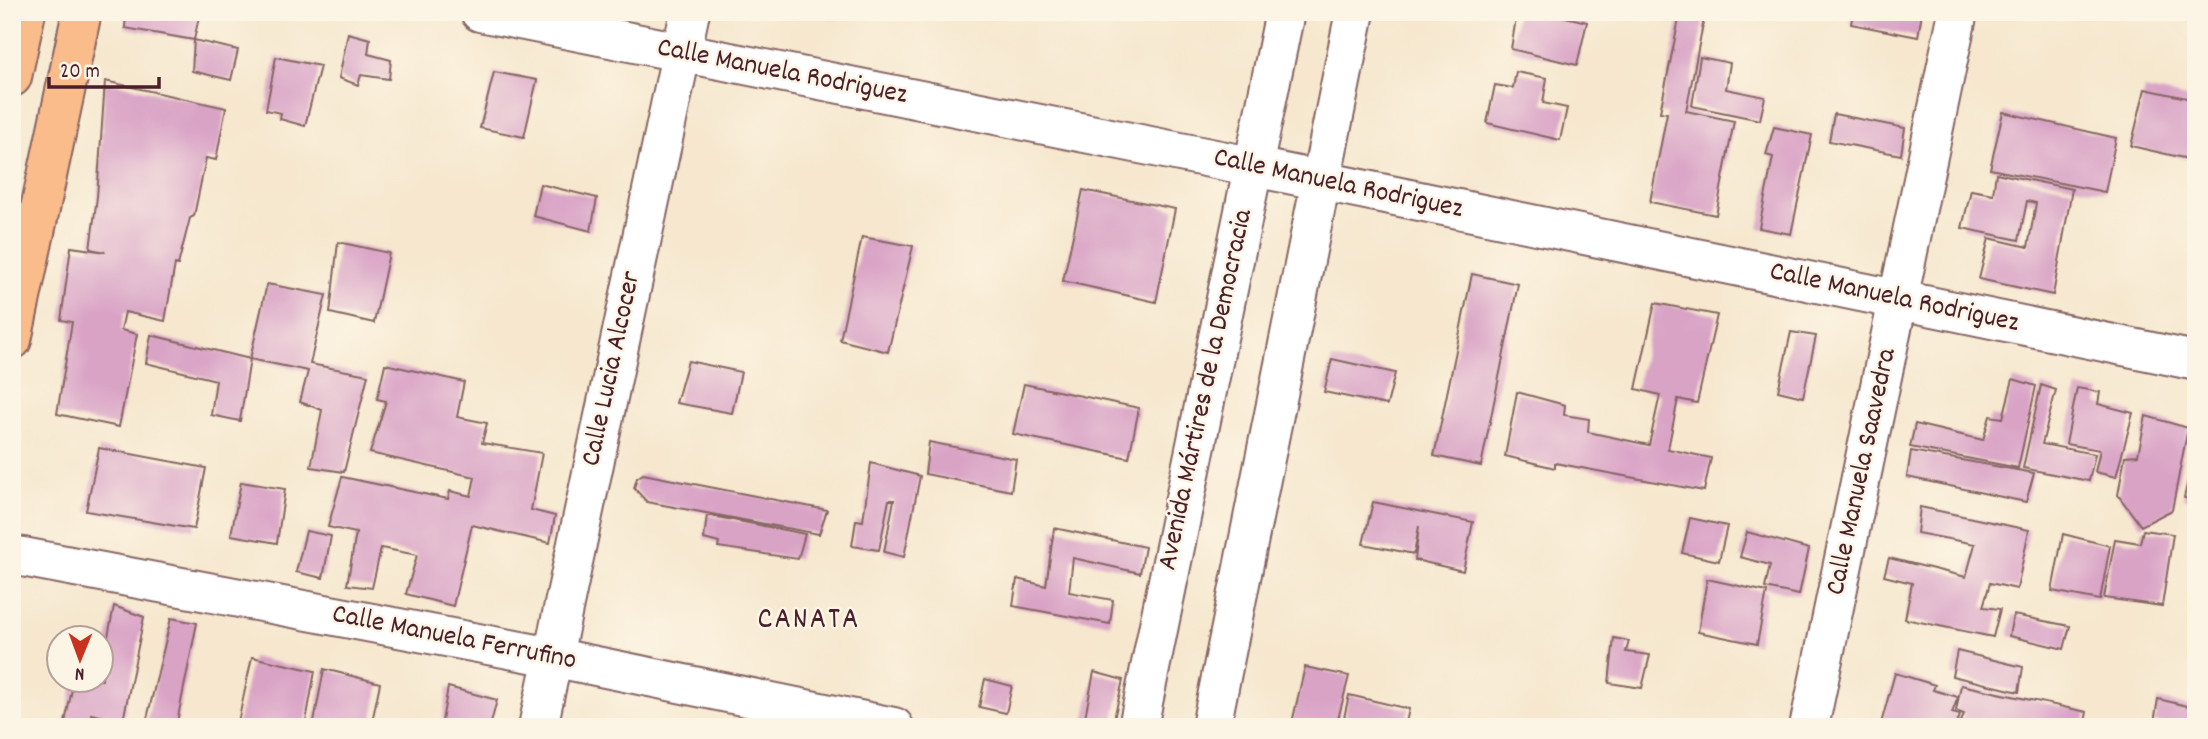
<svg xmlns="http://www.w3.org/2000/svg" width="2208" height="739" font-family="Dekko,sans-serif">
	<style>
		.building { fill: #d9a3c6 }
		.lines { fill: none; stroke-linecap: round; stroke-linejoin: round }
		.street-casing { stroke: #866564; stroke-width: 42 }
		.primary-casing { stroke: #866564; stroke-width: 42 }
		.street { stroke: #fff; stroke-width: 38 }
		.primary { stroke: #fabc8b; stroke-width: 38 }
		.labels { text-anchor: middle; dominant-baseline: central; stroke-width: 5; stroke-linejoin: round; paint-order: stroke }
		.street-label { font-size: 28px; fill: #4a1f2b; stroke: #fcf5e5 }
		.neighbourhood-label { font-size: 30px; letter-spacing: 2px; fill: #4a1f2b; stroke: #fcf5e5 }
	</style>
	<rect width="100%" height="100%" fill="#fcf5e5"/>
	<filter id="ink" filterUnits="userSpaceOnUse"><feTurbulence type="fractalNoise" baseFrequency=".0143" numOctaves="2"/><feDisplacementMap in="SourceGraphic" scale="14" xChannelSelector="R" yChannelSelector="G"/><feConvolveMatrix kernelMatrix="1 2 1 2 8 2 1 2 1" color-interpolation-filters="sRGB"/></filter>
	<filter id="wash" filterUnits="userSpaceOnUse"><feTurbulence type="fractalNoise" baseFrequency=".00686" numOctaves="4" result="noise"/><feDisplacementMap in="SourceGraphic" scale="28" xChannelSelector="R" yChannelSelector="G"/><feGaussianBlur stdDeviation="1.57" result="paint"/><feColorMatrix in="noise" values="0 0 0 0 0 0 0 0 0 0 0 0 0 0 0 0 0 1.4 0 .05"/><feComposite in="paint" operator="in"/></filter>
	<g filter="url(#wash)">
		<rect width="100%" height="100%" fill="#f6e7ce"/>
		<g id="blocks">
			<path class="building" d="M126,12h74l-6,28 -69,-12z
				M800,12h38l-1,7z
				M1517,12h27l43,10 -10,43 -66,-16z
				M1853,12h69l-4,25 -67,-13z
				M1680,14l24,5 -18,92 48,10 -18,94 -66,-13 17,-89 -7,-1z
				M348,33l22,6 -2,15 23,6 -2,19 -28,-4 -3,10 -19,-7z
				M194,40l44,10 -7,30 -39,-9z
				M276,57l44,9 -15,60 -25,-7 1,-6 -15,-3z
				M1700,57l30,6 -4,26 39,8 -5,23 -68,-14z
				M494,72l43,8 -13,57 -44,-9z
				M1516,72l31,6 -4,25 24,5 -7,32 -73,-17 8,-38 18,3z
				M105,81l121,27 -10,52 -10,-2 -12,58 -4,2 -12,47 -3,-1 -10,57 -40,-9 -4,18 16,4 -18,93 -62,-13 15,-92 -11,-2 10,-73 35,5 -16,-3 7,-52z
				M2145,89l51,11v26l-8,33 -57,-13z
				M2003,112l113,26 -11,54 -115,-23z
				M1834,114l71,14 -4,27 -72,-14z
				M1774,127l38,8 -21,99 -32,-6 14,-71 -7,-2z
				M1996,173l76,16 -19,106 -74,-16 10,-41 39,9 8,-44 -9,-2 -8,39 -57,-12 9,-38 22,4z
				M540,184l57,14 -6,33 -58,-15z
				M1083,190l92,19 -19,93 -93,-21z
				M862,237l51,9 -25,106 -48,-12z
				M338,242l51,11 -15,70 -44,-10z
				M1472,274l46,10 -37,182 -47,-10z
				M267,284l59,11 -16,69 58,11 -24,97 -33,-5 11,-57 -22,-8 8,-31 -58,-12 -10,62 -29,-6 5,-35 -70,-17 5,-28 99,24z
				M1655,303l62,12 -20,88 -19,-4 -10,50 43,9 -7,33 -149,-28v5l-50,-12 12,-64 48,13 -1,10 25,4 -1,13 61,13 11,-50 -24,-6z
				M1791,332l25,4 -13,61 -25,-6z
				M1332,359l63,14 -8,32 -63,-13z
				M688,361l53,11 -9,41 -56,-10z
				M385,364l79,18 -7,35 30,6 -5,20 60,10 -11,57 24,6 -5,27 -78,-18 -19,81 -47,-12 11,-39 -36,-7 -9,40 -25,-3 9,-52 -28,-6 14,-50 106,22 2,-8 21,5 4,-19 -105,-24 16,-52 -9,-2z
				M2013,379l23,7 -18,82 -108,-21 5,-23 68,16 7,-24 13,2z
				M1024,384l115,24 -10,50 -116,-24z
				M2041,385l15,5 -14,54 53,10 -6,27 -66,-13z
				M2077,388l23,4 -2,12 35,9 -17,64 -21,-5 5,-22 -34,-6z
				M2146,416l42,12 -16,82 -31,16 -23,-31 7,-39 13,-1z
				M929,442l87,17 -5,32 -86,-17z
				M99,448l107,20 -12,61 -108,-18z
				M2195,449h1v51l-12,-2z
				M1911,451l123,22 -8,29 -119,-25z
				M871,463l49,13 -16,81 -20,-5 10,-52h-5l-10,50 -27,-4 4,-26 7,1z
				M643,474l184,36 -8,24 -172,-32 -13,-14 3,-10z
				M241,482l44,7 -8,54 -46,-8z
				M1373,502l100,20 -10,49 -48,-11 4,-34 -5,28 -51,-10z
				M1920,507l109,23 -12,59 -27,-6 -7,24 17,2 -7,28 -88,-18 7,-36 -28,-7 5,-18 77,19 9,-33 -58,-11z
				M707,515l98,19 -7,25 -80,-12 1,-4 -15,-4z
				M1690,518l37,8 -8,35 -37,-8z
				M1054,528l91,19 -5,26 -67,-15 -4,34 44,8 -3,24 -97,-18 4,-27 29,7z
				M2143,530l30,4 -11,72 -58,-8 11,-59 25,4z
				M306,531l25,5 -8,42 -27,-6z
				M1747,532l62,17 -10,46 -34,-7 5,-23 -30,-8z
				M2063,534l47,12 -10,54 -48,-9z
				M1707,579l60,13 -10,52 -59,-12z
				M114,606l30,11 -21,104 -32,-7 -2,13h-25l10,-47h28v-34l4,1z
				M2013,615l57,11 -6,23 -55,-13z
				M171,618l26,5 -21,104h-31z
				M1614,638l15,3 -3,11 24,3 -8,33 -33,-5z
				M1957,651l66,16 -4,25 -67,-16z
				M252,657l63,14 -10,56h-68z
				M1305,667l44,9 -13,51h-45z
				M324,669l56,14 -9,44h-58z
				M1094,672l29,8 -11,47h-29z
				M1895,673l40,12 -2,5 25,7 -6,16 8,2 -4,12h-76z
				M985,679l27,7 -6,27 -27,-6z
				M1961,685l126,27 -3,15h-125l5,-13 -8,-3z
				M448,687l49,13 -7,27h-49z
				M1349,695l60,14 -4,18h-63z
				M2158,699l38,9v19h-20l-22,-5z"/>
		</g>
	</g>
	<g filter="url(#ink)">
		<use href="#blocks" fill-opacity="0" stroke="#866564" stroke-width="2"/>
		<g class="lines">
			<g class="street-casing">
				<path id="street" d="M480,12l755,151 961,198
					M12,555l540,102 342,70
					M538,727l152,-715
					M1138,727l147,-715
					M1211,727l144,-715
					M1809,727l149,-715"/>
			</g>
			<g class="primary-casing">
				<path id="primary" d="M12,77l14,-65
					M12,340l70,-328"/>
			</g>
			<use href="#street" class="street"/>
			<use href="#primary" class="primary"/>
		</g>
	</g>
	<g class="labels">
		<g class="street-label">
			<text transform="translate(782 73) rotate(11)">Calle Manuela Rodriguez</text>
			<text transform="translate(1338 185) rotate(12)">Calle Manuela Rodriguez</text>
			<text transform="translate(1894 299) rotate(12)">Calle Manuela Rodriguez</text>
			<text transform="translate(613 369) rotate(-78)">Calle Lucia Alcocer</text>
			<text transform="translate(1207 390) rotate(-78)">Avenida Mártires de la Democracia</text>
			<text transform="translate(1863 472) rotate(-78)">Calle Manuela Saavedra</text>
			<text transform="translate(454 639) rotate(11)">Calle Manuela Ferrufino</text>
		</g>
		<g class="neighbourhood-label">
			<text x="809" y="621">CANATA</text>
		</g>
	</g>
	<rect width="2208" height="739" fill="none" stroke="#fcf5e5" stroke-width="42"/>
	<g transform="translate(80 659) rotate(181)"><circle r="33" fill="#fcf5e5" stroke="#b59f9b" stroke-width="2"/>
	<path d="M0-5L12 26L0 18L-12 26Z" fill="#c8321e"/>
	<text y="-10" font-size="19" font-weight="bold" text-anchor="middle" fill="#4a1f2b">N</text>
	</g>
	<path d="M49 77v10h110v-10" fill="none" stroke="#4a1f2b" stroke-width="3.5"/>
	<text x="60" y="77" font-size="21" fill="#4a1f2b" stroke="#fcf5e5" stroke-width="5" paint-order="stroke">20 m</text>
</svg>
